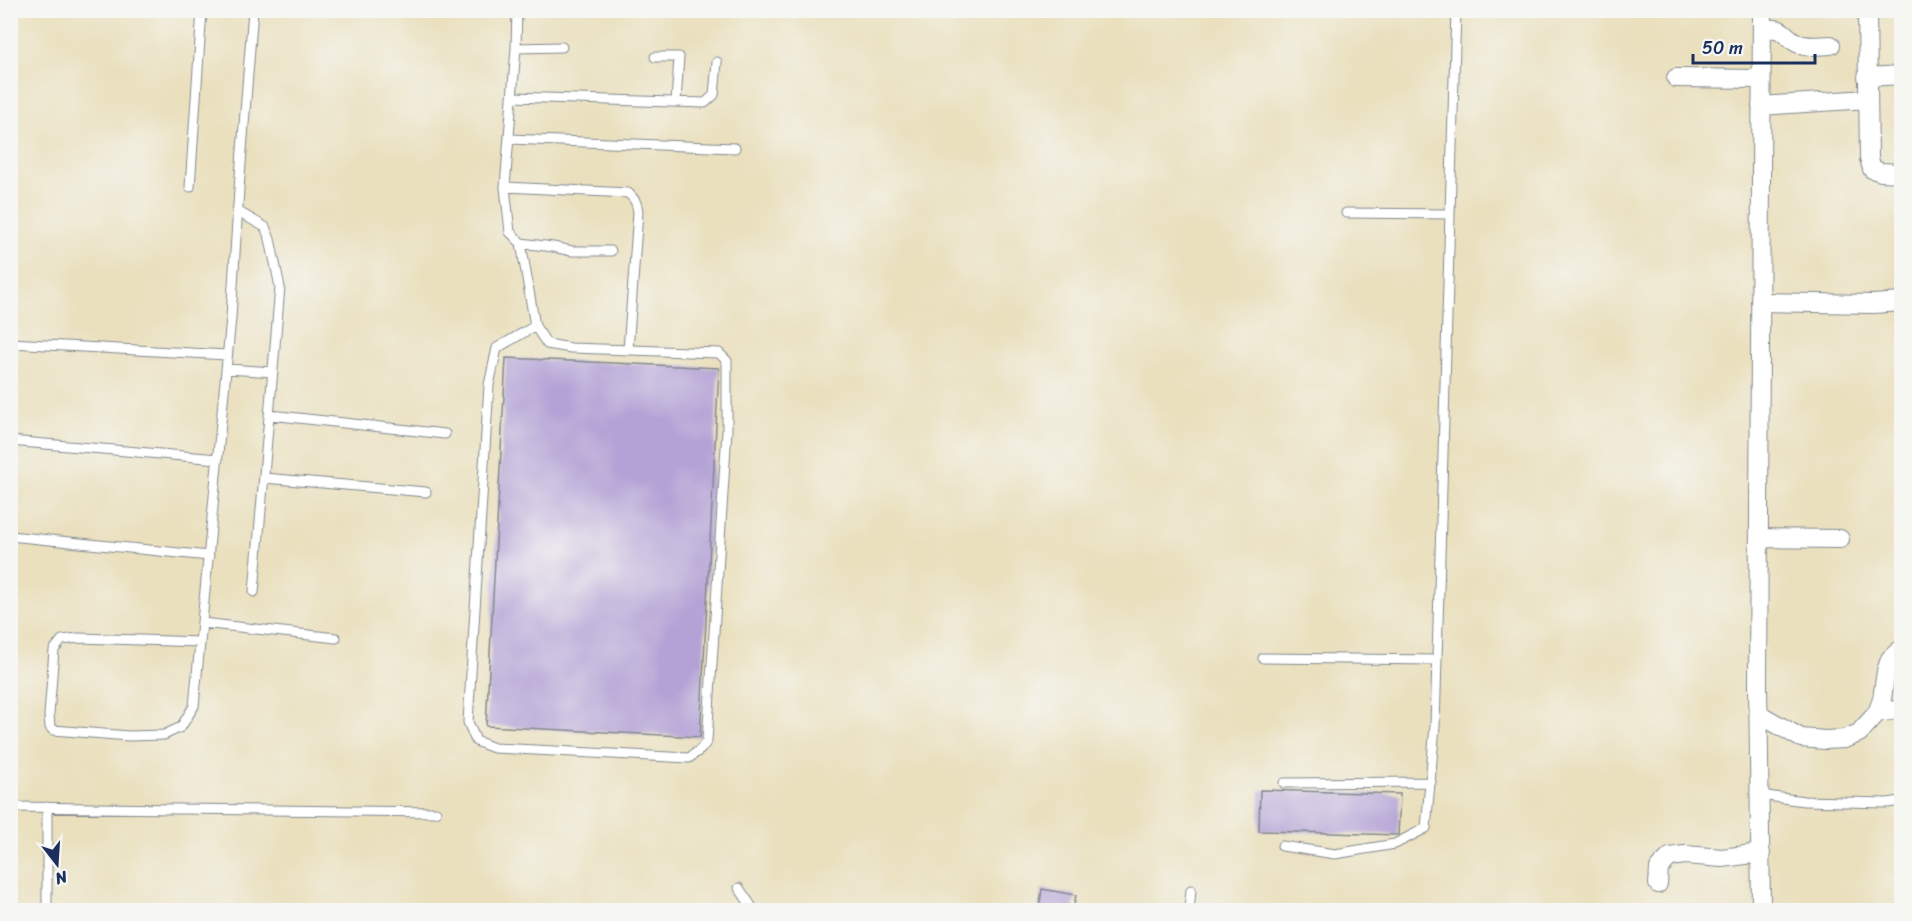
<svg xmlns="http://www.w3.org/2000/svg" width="1912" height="921" font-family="Sriracha,sans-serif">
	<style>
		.building { fill: #b4a2d6 }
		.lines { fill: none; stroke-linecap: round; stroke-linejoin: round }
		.service-casing { stroke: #82888e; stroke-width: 11 }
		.minor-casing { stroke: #82888e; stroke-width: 20 }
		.service { stroke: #fff; stroke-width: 9 }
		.minor { stroke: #fff; stroke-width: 18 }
	</style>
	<rect width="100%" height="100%" fill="#f6f6f2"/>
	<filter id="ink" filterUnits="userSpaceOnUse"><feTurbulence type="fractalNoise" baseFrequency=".0167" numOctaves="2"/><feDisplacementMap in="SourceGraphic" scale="12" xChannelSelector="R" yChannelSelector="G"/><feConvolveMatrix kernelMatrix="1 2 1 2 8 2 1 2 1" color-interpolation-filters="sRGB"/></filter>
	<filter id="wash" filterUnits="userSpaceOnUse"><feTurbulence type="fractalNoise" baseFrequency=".008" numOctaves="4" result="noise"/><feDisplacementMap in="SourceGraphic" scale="24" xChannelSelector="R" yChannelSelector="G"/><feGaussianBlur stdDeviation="1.35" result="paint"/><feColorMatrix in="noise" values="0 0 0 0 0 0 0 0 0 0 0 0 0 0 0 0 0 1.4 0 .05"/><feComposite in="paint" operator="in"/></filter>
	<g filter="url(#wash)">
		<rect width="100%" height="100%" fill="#eae0be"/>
		<g id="blocks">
			<path class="building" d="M506,358l213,10 -19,369 -214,-11z
				M1260,790l140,4 -2,41 -139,-4z
				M1042,889l34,6 -3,15h-34z"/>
		</g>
	</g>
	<g filter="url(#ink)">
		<use href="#blocks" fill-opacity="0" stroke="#82888e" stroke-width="1.5"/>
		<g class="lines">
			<g class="service-casing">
				<path id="service" d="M517,10l-1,38 -11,139 5,45 11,11 32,4 19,4h39
					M516,48l46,-1
					M655,57h24l-3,45
					M512,97l193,6 9,-8 3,-33
					M509,139l226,9
					M190,187l12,-177
					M505,187l123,6c7,6 9,10 10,19l-10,138
					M237,211l28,16 5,12 10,48 -26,305
					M1346,213l104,1
					M521,243l14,83
					M535,326l12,18 24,4 148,5 8,8v70l-20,310 -6,8 -12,9 -195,-10 -18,-7 -8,-19 21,-337 8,-37z
					M10,343l217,12
					M226,369l47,3
					M270,415l175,19
					M10,441l208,18
					M264,478l162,14
					M10,536l199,20
					M202,623l134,15
					M200,642l-121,-4 -17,2 -8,10 -5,65 1,12 3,3 76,6 35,-1 17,-8 13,-21 37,-388 8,-129 14,-179
					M1263,658l174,2
					M1284,783l147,-1
					M1760,795l44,6 83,2 15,-2
					M10,807l426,5
					M1282,846l53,8 60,-10 31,-16 9,-102 21,-716
					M739,888l15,22
					M47,910v-103
					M1189,910l2,-20"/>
			</g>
			<g class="minor-casing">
				<path id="minor" d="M1867,10l2,148 3,11 9,3 21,1
					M1762,30c23,-5 19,5 35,13 10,5 24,2 34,2
					M1867,77l35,-2
					M1676,78l85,1
					M1761,106l107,-7
					M1760,302l113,2 29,-2
					M1760,538l80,1
					M1877,713l5,-14 4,-28 4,-12 10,-9
					M1759,714l42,24 24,2 19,-1 15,-6 18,-20 25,-4
					M1658,884l1,-16 11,-11 15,-2 37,3 39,-5
					M1761,906l-3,-223 4,-673"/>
			</g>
			<use href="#service" class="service"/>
			<use href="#minor" class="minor"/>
		</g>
	</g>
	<rect width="1912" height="921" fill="none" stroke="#f6f6f2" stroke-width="36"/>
	<g transform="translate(57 864) rotate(163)" stroke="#f6f6f2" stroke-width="4.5" paint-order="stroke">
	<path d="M0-4.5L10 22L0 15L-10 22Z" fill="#1b2f5e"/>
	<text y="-9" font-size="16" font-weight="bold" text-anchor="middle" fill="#1b2f5e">N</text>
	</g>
	<path d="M1693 54v9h122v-9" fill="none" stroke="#1b2f5e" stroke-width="3"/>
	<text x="1702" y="54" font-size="18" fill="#1b2f5e" stroke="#f6f6f2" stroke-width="4.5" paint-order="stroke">50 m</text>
</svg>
